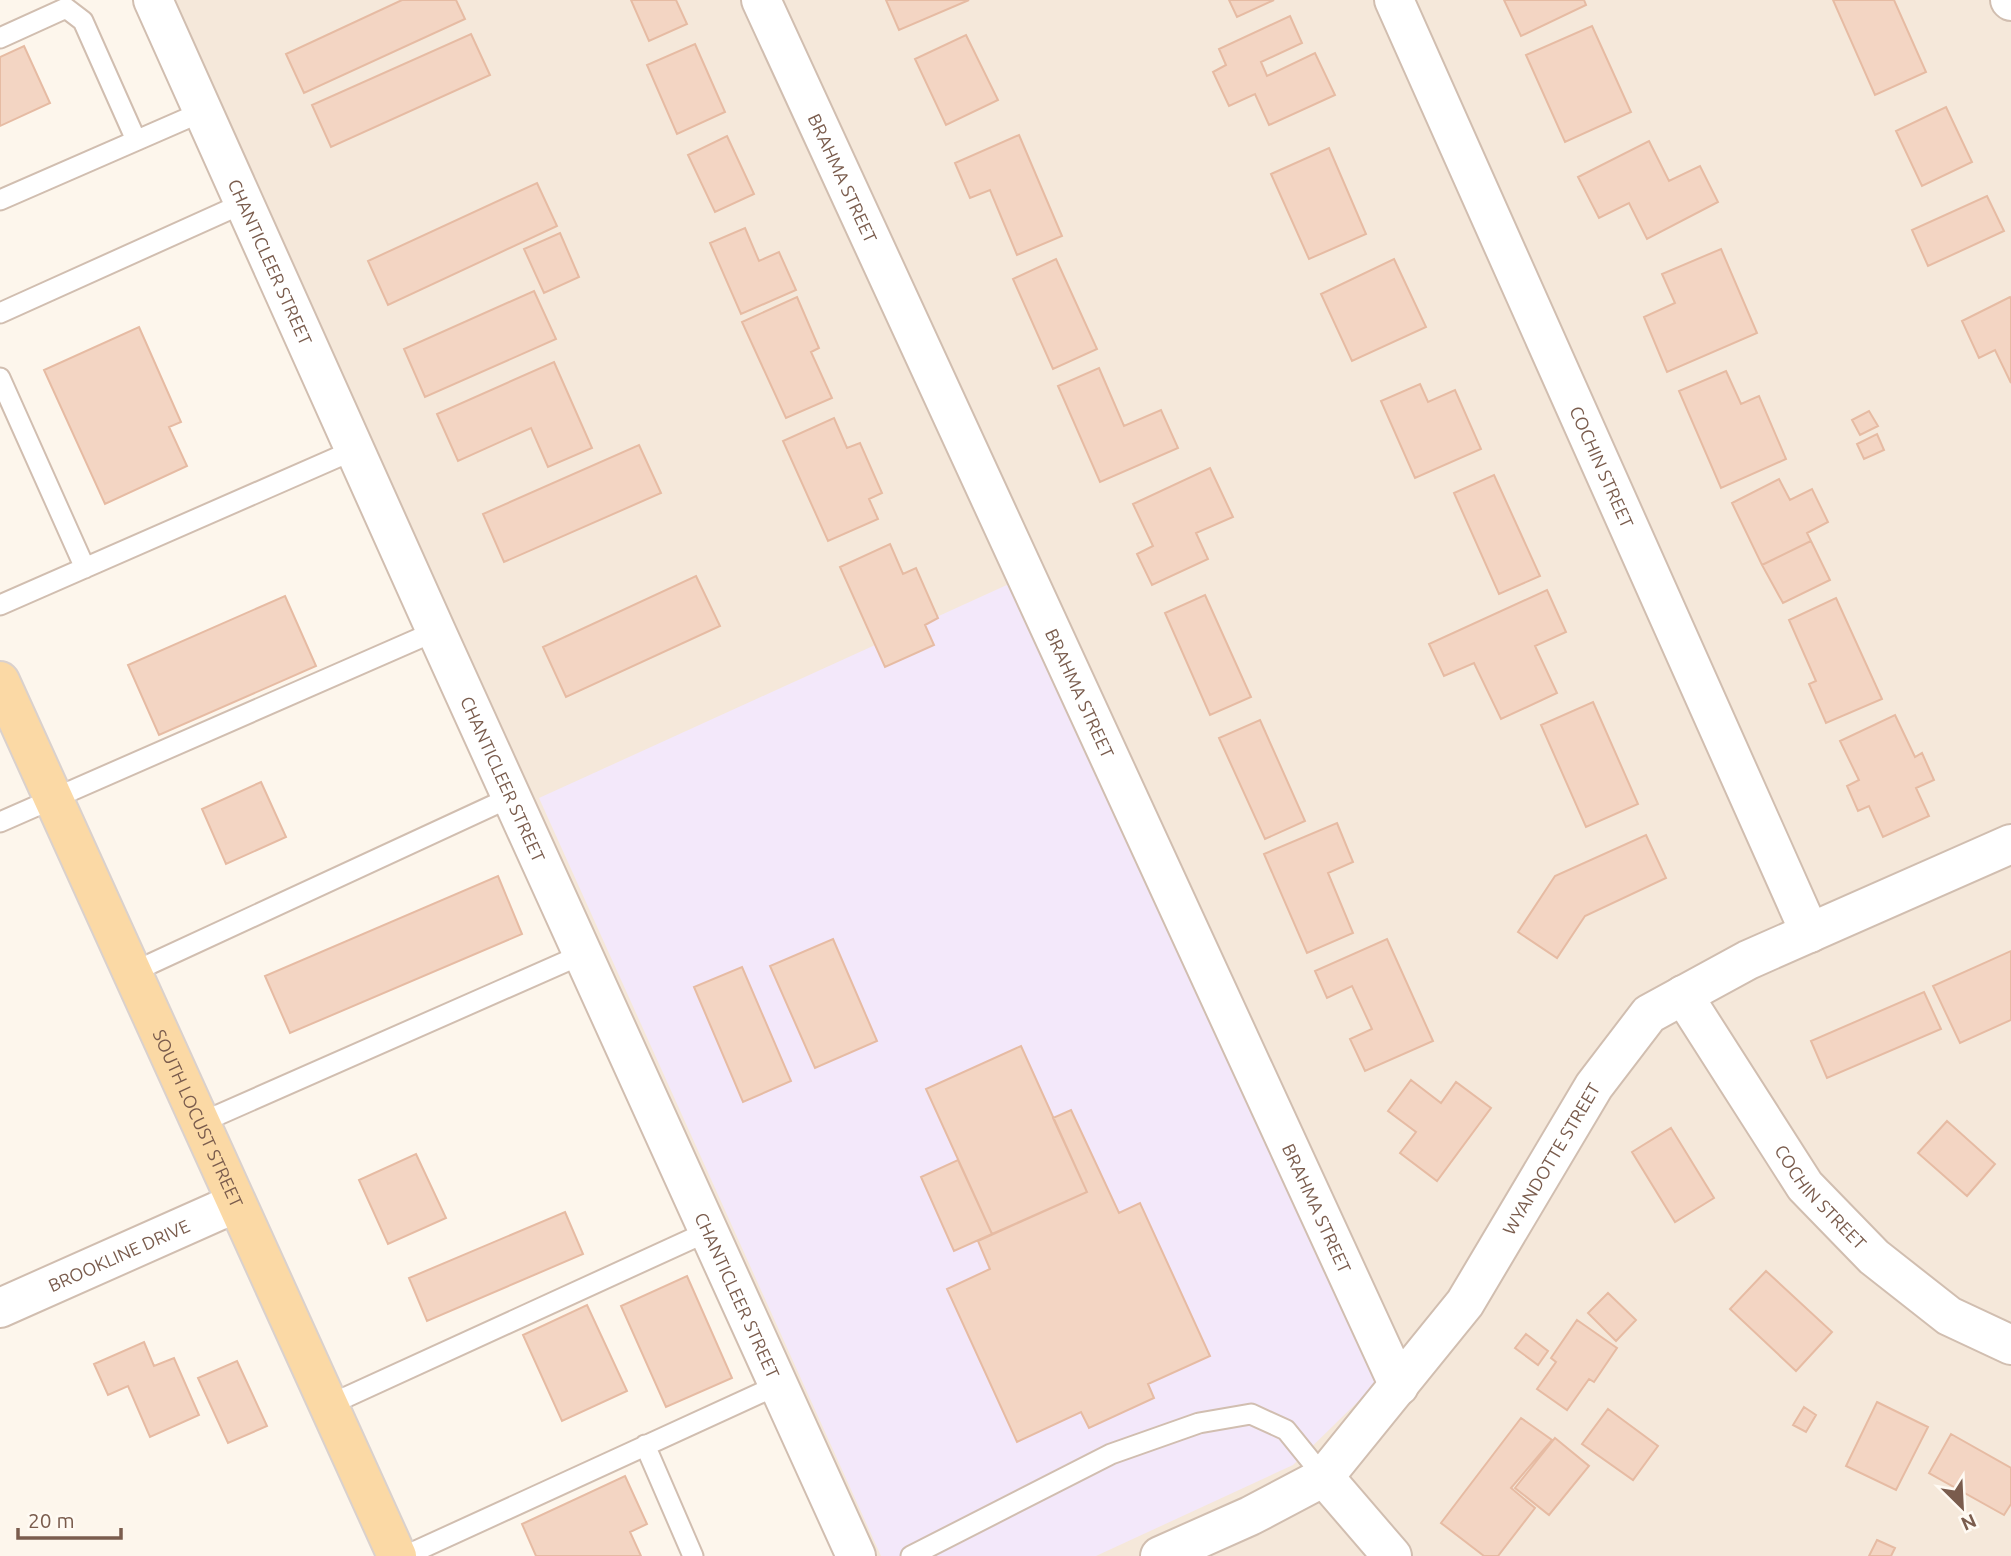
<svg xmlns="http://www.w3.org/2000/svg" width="2011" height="1556" font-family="Ubuntu,sans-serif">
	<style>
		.residential { fill: #f5e8da }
		.education { fill: #f3e8fa }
		.building { fill: #f3d5c3; stroke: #e6bba3; stroke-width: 2 }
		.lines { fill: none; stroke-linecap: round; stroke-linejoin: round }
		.lane-casing { stroke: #d1beb0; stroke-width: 23 }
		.street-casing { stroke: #d1beb0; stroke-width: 42 }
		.primary-casing { stroke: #dad1cd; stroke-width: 42 }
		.lane { stroke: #fff; stroke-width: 19 }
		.street { stroke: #fff; stroke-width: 38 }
		.primary { stroke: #fbd9a5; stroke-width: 38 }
		.labels { text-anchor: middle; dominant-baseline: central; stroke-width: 6; stroke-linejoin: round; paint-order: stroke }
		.street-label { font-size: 18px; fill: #7a5c4d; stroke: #fffaf3 }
	</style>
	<rect width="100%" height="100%" fill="#fdf6ec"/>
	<path class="residential" d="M154,0h1857v1556h-1155z"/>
	<path class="education" d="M1009,584l370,797 -86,84 -197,91h-215l-342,-758z"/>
	<path class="building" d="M402,0h54l9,19 -161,74 -18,-39z
		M631,0h45l11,24 -38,17z
		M886,0h83l-70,30z
		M1229,0h45l-37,17z
		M1504,0h80l2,5 -65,31z
		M1833,0h61l32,72 -51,23z
		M1290,16l12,27 -41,19 6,14 48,-23 20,42 -66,30 -14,-31 -26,12 -16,-34 13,-7 -7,-16z
		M1592,26l39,86 -66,30 -39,-87z
		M471,34l19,41 -159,72 -19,-42z
		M966,35l32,65 -52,25 -31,-66z
		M695,44l30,68 -48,22 -30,-69z
		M24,46l26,57 -50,23v-69z
		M1946,107l26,55 -50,24 -26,-55z
		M1019,135l43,101 -45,19 -27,-65 -20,8 -15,-35z
		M727,136l27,58 -39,18 -27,-57z
		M1649,141l20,40 31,-15 18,36 -71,37 -18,-36 -30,15 -21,-41z
		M1329,148l37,86 -57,25 -38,-85z
		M537,183l20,43 -169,79 -20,-44z
		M1987,196l17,35 -76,35 -16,-36z
		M745,228l14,33 20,-9 17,38 -55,24 -31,-71z
		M560,233l19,44 -35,16 -20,-44z
		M1721,249l36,84 -90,39 -23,-55 31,-14 -13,-29z
		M1056,259l41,90 -44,20 -40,-90z
		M1394,259l32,68 -74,34 -31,-67z
		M534,291l22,48 -131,58 -21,-48z
		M797,297l22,51 -8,4 21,46 -46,20 -44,-96z
		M2010,297l1,1v85l-16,-33 -16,8 -17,-37z
		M139,327l42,95 -12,5 18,39 -82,38 -61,-134z
		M554,362l38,86 -44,19 -17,-39 -73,33 -21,-47z
		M1099,368l25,58 37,-16 17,38 -78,34 -42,-96z
		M1726,371l15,33 18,-8 27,63 -65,29 -42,-97z
		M1420,384l8,18 27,-12 26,59 -66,29 -34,-77z
		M1869,411l9,15 -18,9 -8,-15z
		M834,418l13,30 13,-5 22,50 -13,6 9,20 -50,22 -45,-100z
		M1877,434l7,16 -20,9 -7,-15z
		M639,445l22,48 -157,69 -21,-48z
		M1210,468l23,49 -37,16 12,26 -56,26 -15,-31 16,-8 -20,-42z
		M1494,475l46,101 -41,18 -45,-101z
		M1779,479l11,21 22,-11 16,33 -21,11 4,8 -49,24 -30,-62z
		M1811,541l19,39 -47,23 -21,-38z
		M890,544l13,30 13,-6 22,50 -13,7 9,20 -49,22 -45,-100z
		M696,576l24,50 -154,71 -23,-50z
		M1547,590l19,42 -31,14 22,47 -56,26 -27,-56 -30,13 -15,-32z
		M1205,595l46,102 -41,18 -45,-102z
		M285,596l31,70 -157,69 -31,-70z
		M1836,598l46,101 -56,24 -17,-39 7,-3 -27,-61z
		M1593,702l45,102 -52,23 -45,-102z
		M1895,715l20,42 7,-4 12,27 -18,8 13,28 -46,21 -14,-31 -11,5 -11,-25 12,-6 -19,-39z
		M1260,720l45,101 -40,18 -46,-101z
		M261,782l25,55 -60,27 -24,-55z
		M1337,823l16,39 -25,11 25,60 -46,20 -43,-99z
		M1646,835l20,43 -81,38 -28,42 -39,-26 37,-56z
		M498,876l24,58 -232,99 -25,-57z
		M833,939l44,102 -62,27 -45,-102z
		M1387,939l46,102 -68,30 -15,-32 22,-10 -20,-43 -25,12 -12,-27z
		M2011,951v69l-51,23 -27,-57z
		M742,967l49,114 -48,21 -49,-115z
		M1924,992l17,37 -114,49 -16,-37z
		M1021,1046l66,146 -95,42 -66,-145z
		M1411,1080l30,23 15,-21 35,26 -54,73 -37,-28 16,-21 -28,-21z
		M1071,1110l48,103 21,-10 70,153 -62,28 6,14 -65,30 -8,-16 -64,30 -70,-153 43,-20 -12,-28 109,-49 -34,-74z
		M1947,1121l48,43 -28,32 -49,-43z
		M1671,1128l43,70 -39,24 -43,-70z
		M416,1154l30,64 -58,26 -29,-64z
		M958,1160l34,74 -38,17 -33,-74z
		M565,1212l18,42 -156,67 -18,-43z
		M1766,1271l66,61 -36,39 -66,-62z
		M687,1276l45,102 -66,29 -45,-101z
		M1608,1293l28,27 -20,21 -28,-28z
		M587,1305l40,86 -65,30 -39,-86z
		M1577,1320l40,28 -23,34 -5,-3 -22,31 -30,-21 19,-27 -5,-4z
		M1526,1334l22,17 -10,14 -23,-17z
		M144,1342l10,24 20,-8 25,57 -49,22 -22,-51 -20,9 -14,-31z
		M237,1361l30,65 -39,17 -30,-65z
		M1877,1402l51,25 -32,63 -50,-24z
		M1804,1407l12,8 -10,17 -13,-7z
		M1608,1409l50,37 -25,34 -51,-36z
		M1521,1418l31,22 -41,48 24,20 -37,48h-14l-43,-33z
		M1951,1434l60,34v36l-7,11 -75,-42z
		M1555,1438l34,28 -40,49 -34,-27z
		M625,1476l22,48 -17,8 11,24h-105l-14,-32z
		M1877,1540l18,8 -4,8h-22z"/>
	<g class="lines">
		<g class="lane-casing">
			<path id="lane" d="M0,38l66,-30 17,13 53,119
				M0,200l204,-89
				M0,313l244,-110
				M0,378l85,190
				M0,605l354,-155
				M0,822l436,-191
				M133,972l378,-175
				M200,1123l383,-169
				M329,1405l380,-174
				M645,1445l48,111
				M405,1556l373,-171
				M911,1556l200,-102 88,-31 52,-9 35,16 38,47"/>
		</g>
		<g class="street-casing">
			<g id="street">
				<path id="s1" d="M153,0l283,631 420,925"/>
				<path id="s2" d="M761,0l638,1386"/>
				<path id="s3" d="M1394,0l416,933"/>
				<path d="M2010,0l1,1"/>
				<path id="s4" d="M1683,995l122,191 69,71 75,59 62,29"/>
				<path id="s5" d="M0,1308l236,-105"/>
				<path d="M1324,1477l68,79"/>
				<path id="s6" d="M1160,1556l90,-40 74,-39 141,-174 129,-217 55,-72 99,-54 263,-116"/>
			</g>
		</g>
		<g class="primary-casing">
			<g id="primary">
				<path id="s7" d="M0,681l397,875"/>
			</g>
		</g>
		<use href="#lane" class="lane"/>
		<use href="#street" class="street"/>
		<use href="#primary" class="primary"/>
	</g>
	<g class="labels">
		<g class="street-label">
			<text stroke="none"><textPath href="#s2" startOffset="196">BRAHMA STREET</textPath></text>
			<text stroke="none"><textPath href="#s1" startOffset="287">CHANTICLEER STREET</textPath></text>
			<text stroke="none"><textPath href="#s3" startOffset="511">COCHIN STREET</textPath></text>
			<text stroke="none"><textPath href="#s2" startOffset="763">BRAHMA STREET</textPath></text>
			<text stroke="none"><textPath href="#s1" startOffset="854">CHANTICLEER STREET</textPath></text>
			<text stroke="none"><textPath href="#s7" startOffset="480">SOUTH LOCUST STREET</textPath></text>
			<text stroke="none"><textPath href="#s6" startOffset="574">WYANDOTTE STREET</textPath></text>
			<text stroke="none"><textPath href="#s4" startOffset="245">COCHIN STREET</textPath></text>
			<text stroke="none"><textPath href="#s2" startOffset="1330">BRAHMA STREET</textPath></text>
			<text stroke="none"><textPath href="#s5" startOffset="130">BROOKLINE DRIVE</textPath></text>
			<text stroke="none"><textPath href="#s1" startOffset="1421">CHANTICLEER STREET</textPath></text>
		</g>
	</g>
	<g transform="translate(1962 1507) rotate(156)" stroke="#fffaf3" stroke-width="5" paint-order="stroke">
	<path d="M0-5L12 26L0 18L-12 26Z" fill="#7a5c4d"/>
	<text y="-10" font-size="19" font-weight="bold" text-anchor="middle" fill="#7a5c4d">N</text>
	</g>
	<path d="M18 1528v10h103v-10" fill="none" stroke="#7a5c4d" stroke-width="3.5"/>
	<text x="28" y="1528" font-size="21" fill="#7a5c4d" stroke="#fffaf3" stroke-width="5" paint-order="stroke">20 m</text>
</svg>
